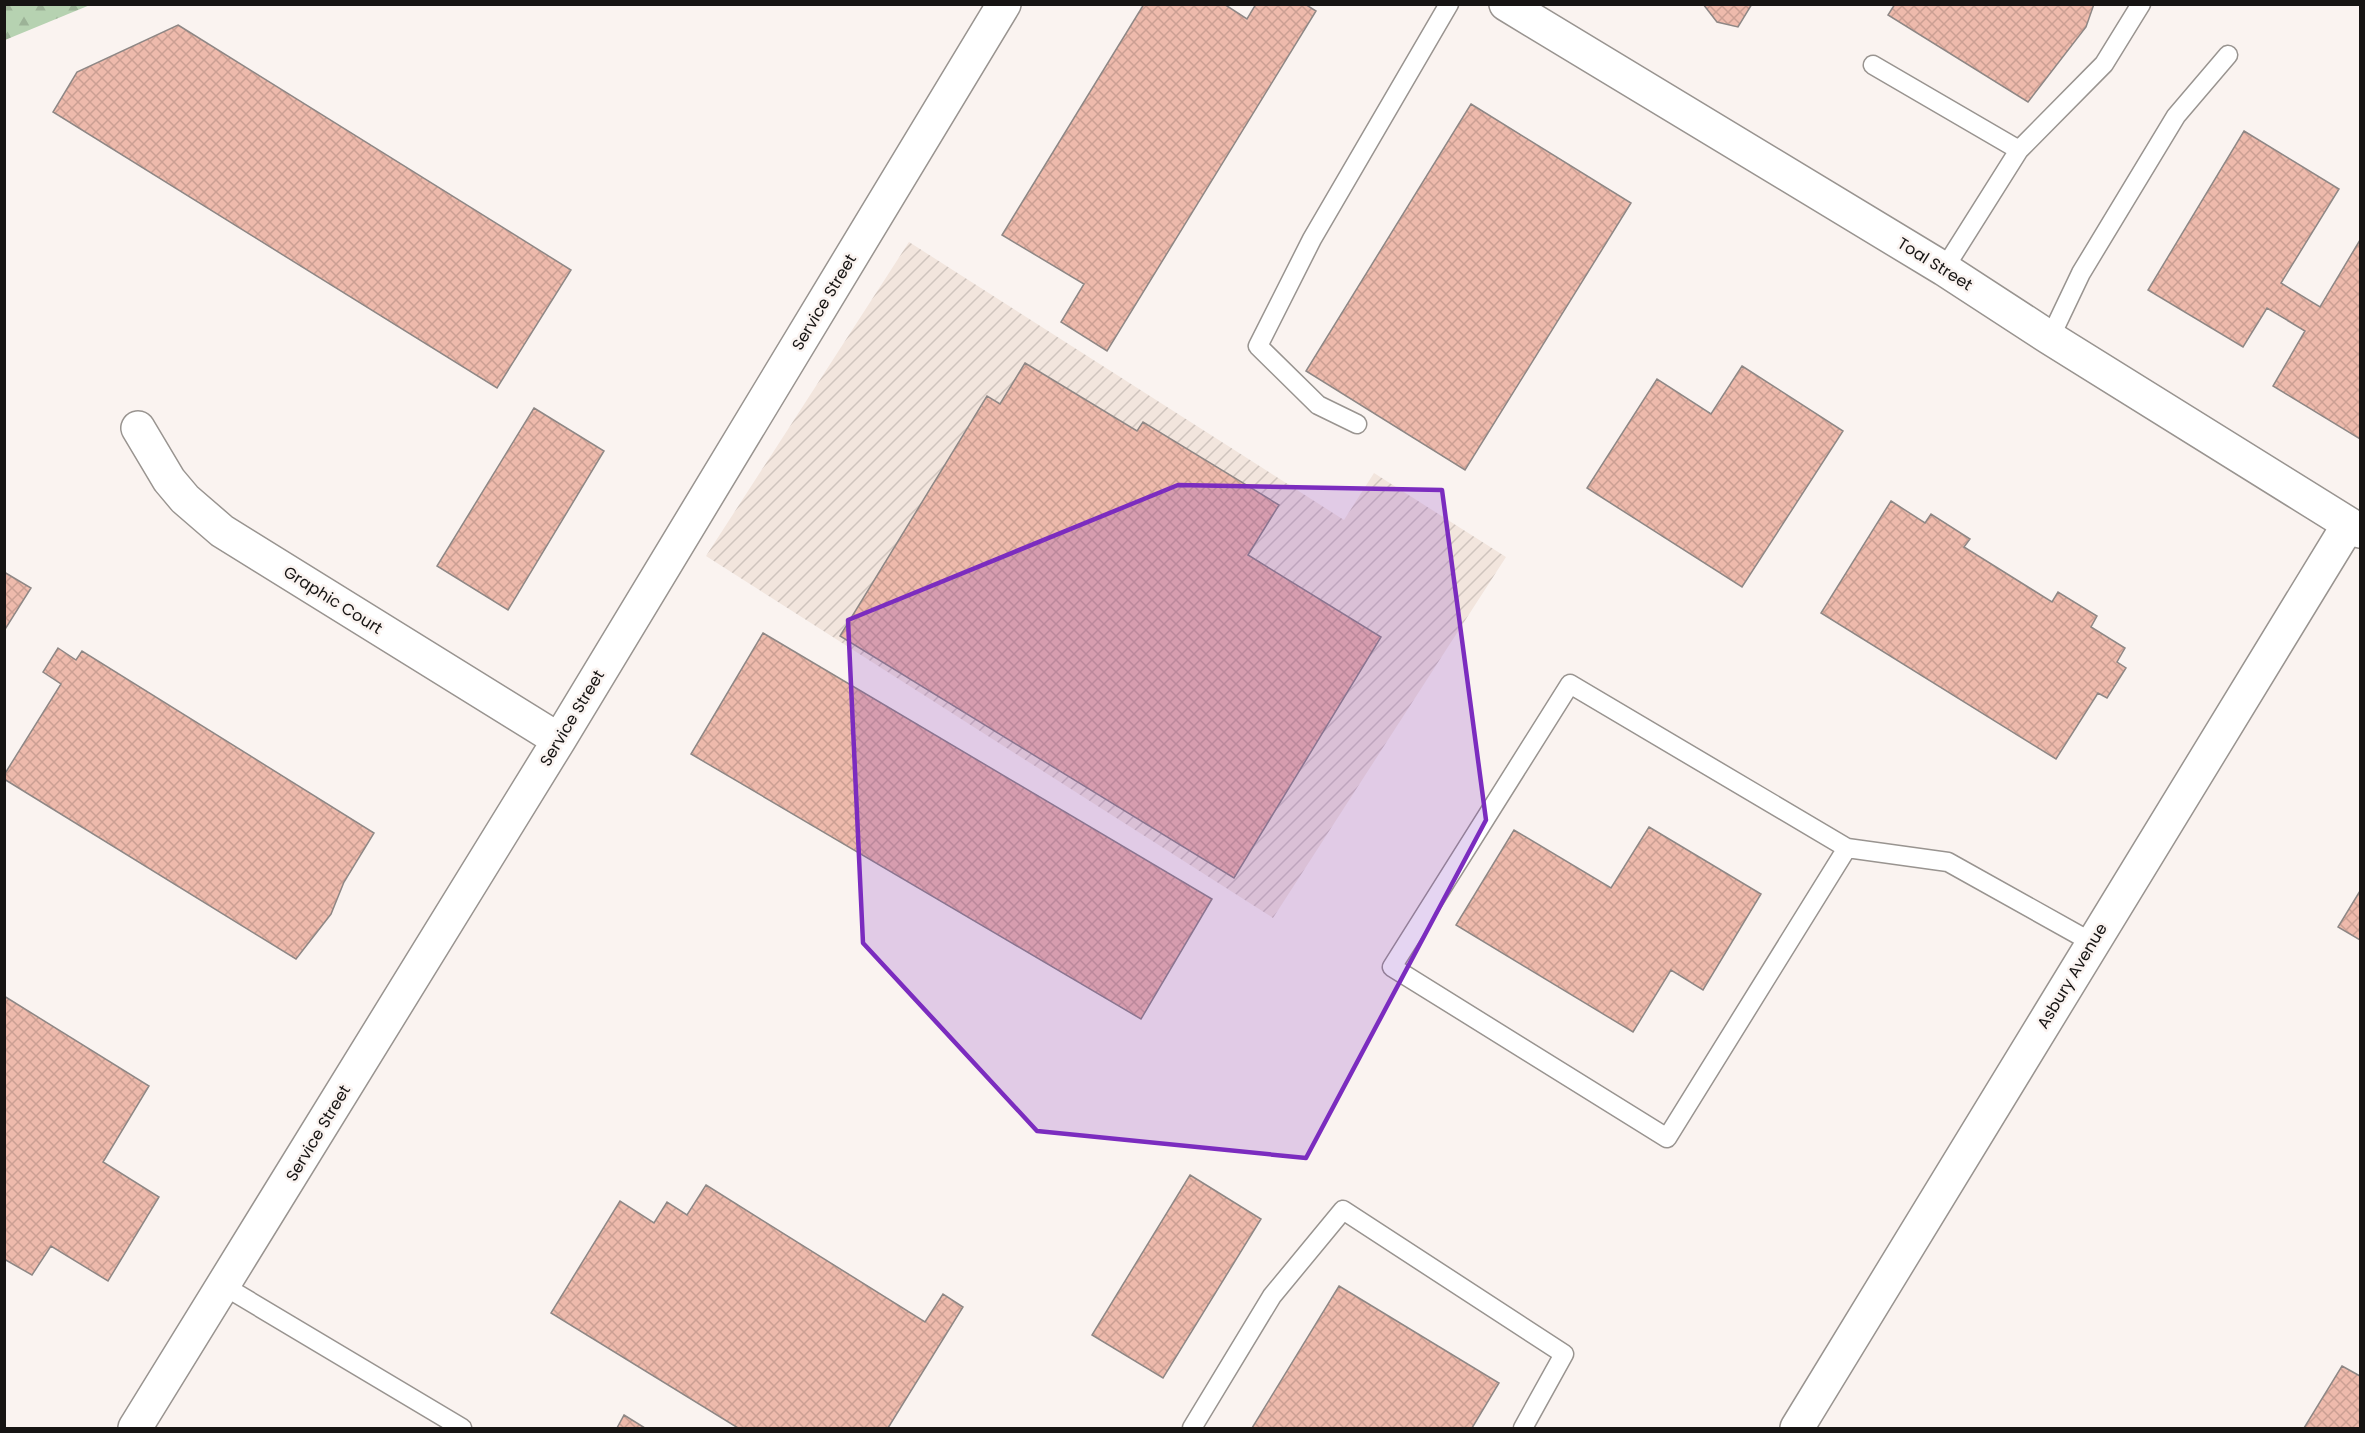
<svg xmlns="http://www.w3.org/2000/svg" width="2365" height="1433" font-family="Poppins,sans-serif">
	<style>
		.industrial { fill: url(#industrial-furrows) }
		.forest { fill: url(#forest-firs) }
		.building { fill: url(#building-cross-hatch); stroke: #8e8785; stroke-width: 1.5 }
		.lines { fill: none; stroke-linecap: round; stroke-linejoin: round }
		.service-casing { stroke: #999490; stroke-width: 21 }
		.minor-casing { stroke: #999490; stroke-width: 36 }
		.service { stroke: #fff; stroke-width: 18 }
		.minor { stroke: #fff; stroke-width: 33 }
		.marked { fill: #7b2cbf; fill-opacity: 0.2; stroke: #7b2cbf; stroke-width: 4.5; stroke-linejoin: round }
		.labels { text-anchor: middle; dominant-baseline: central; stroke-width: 5; stroke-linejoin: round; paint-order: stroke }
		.street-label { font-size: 16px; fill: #161413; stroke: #faf3f0 }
	</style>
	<defs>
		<pattern id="industrial-furrows" width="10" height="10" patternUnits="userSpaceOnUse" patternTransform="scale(1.5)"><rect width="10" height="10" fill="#f2e5dd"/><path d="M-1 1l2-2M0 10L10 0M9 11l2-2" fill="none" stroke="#cfc4bd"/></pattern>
		<pattern id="forest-firs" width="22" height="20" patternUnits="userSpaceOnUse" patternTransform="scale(1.5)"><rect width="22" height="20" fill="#b6d2b1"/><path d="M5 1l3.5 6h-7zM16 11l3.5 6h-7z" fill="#9cb397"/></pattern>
		<pattern id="building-cross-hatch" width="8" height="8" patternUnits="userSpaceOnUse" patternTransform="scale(1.5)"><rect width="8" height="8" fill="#eebaac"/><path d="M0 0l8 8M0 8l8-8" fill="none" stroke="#cb9f93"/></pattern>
	</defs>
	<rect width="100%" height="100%" fill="#faf3f0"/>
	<path class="industrial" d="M909,242l435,278 30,-47 132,84 -233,361 -567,-362z"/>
	<path class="forest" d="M5,4h85v1l-85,35z"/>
	<path class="building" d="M1144,4h80l23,15 9,-15h49l11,7 -209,340 -46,-29 23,-38 -82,-49z
		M1703,4h49l-14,23 -21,-5z
		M1895,4h199l-8,23 -58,75 -140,-87z
		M178,25l393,245 -74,118 -444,-276 24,-40z
		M1471,104l160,99 -166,267 -159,-99z
		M2244,131l95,58 -58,94 39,24 40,-67v199l-87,-53 32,-55 -38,-23 -24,39 -95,-57z
		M1025,363l112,68 6,-9 136,83 -31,50 133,82 -147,241 -394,-242 147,-240 13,8z
		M1742,366l101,65 -101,156 -155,-99 70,-109 54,35z
		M534,408l70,43 -96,159 -71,-44z
		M1891,501l34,22 6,-9 39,25 -6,8 88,55 6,-10 39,24 -6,11 34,21 -8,14 9,6 -19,30 -9,-5 -42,66 -235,-146z
		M4,572l27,16 -27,43z
		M763,633l449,266 -71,120 -450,-265z
		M58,648l18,12 6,-9 292,182 -30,49 -13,32 -35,45 -292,-180v-4l57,-91 -18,-12z
		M1649,827l112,67 -58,96 -32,-20 -38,62 -177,-107 58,-95 97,58z
		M2360,891v49l-22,-13z
		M4,996l145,90 -46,76 56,35 -51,84 -57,-35 -19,29 -28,-16z
		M1190,1175l71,44 -98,159 -71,-43z
		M706,1185l219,137 18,-28 20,13 -75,121h-150l-187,-115 69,-112 34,22 13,-21 20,13z
		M1339,1286l160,97 -27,45h-220z
		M2342,1366l18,10v52h-56z
		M624,1415l21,13h-28z"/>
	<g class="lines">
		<g class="service-casing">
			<path id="service" d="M1873,65l146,85 -75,119
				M2019,150l85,-86 37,-60
				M2050,338l31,-65 95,-157 52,-61
				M1357,424l-39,-19 -60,-59 54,-107 137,-235
				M1847,848l-180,290 -275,-171 178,-283 277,164 101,14 145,81
				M224,1286l238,142
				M1192,1428l80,-132 71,-86 221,144 -41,74"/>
		</g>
		<g class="minor-casing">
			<path id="minor" d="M1506,4l438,265 106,69 310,193
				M138,428l31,52 16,19 37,32 337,209
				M135,1428l424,-688 445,-736
				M1797,1428l552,-904"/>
		</g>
		<use href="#service" class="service"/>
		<use href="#minor" class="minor"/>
	</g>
	<path class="marked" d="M1178,485l264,5 44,330 -180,338 -269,-27 -174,-188 -15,-323z"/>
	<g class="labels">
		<g class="street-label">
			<text transform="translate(1935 264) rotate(32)">Toal Street</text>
			<text transform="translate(824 302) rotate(-59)">Service Street</text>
			<text transform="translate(333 600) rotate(32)">Graphic Court</text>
			<text transform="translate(572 718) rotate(-59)">Service Street</text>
			<text transform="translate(2072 976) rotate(-59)">Asbury Avenue</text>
			<text transform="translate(318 1133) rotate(-59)">Service Street</text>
		</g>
	</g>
	<rect width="2365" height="1433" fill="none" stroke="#161413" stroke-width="12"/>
</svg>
